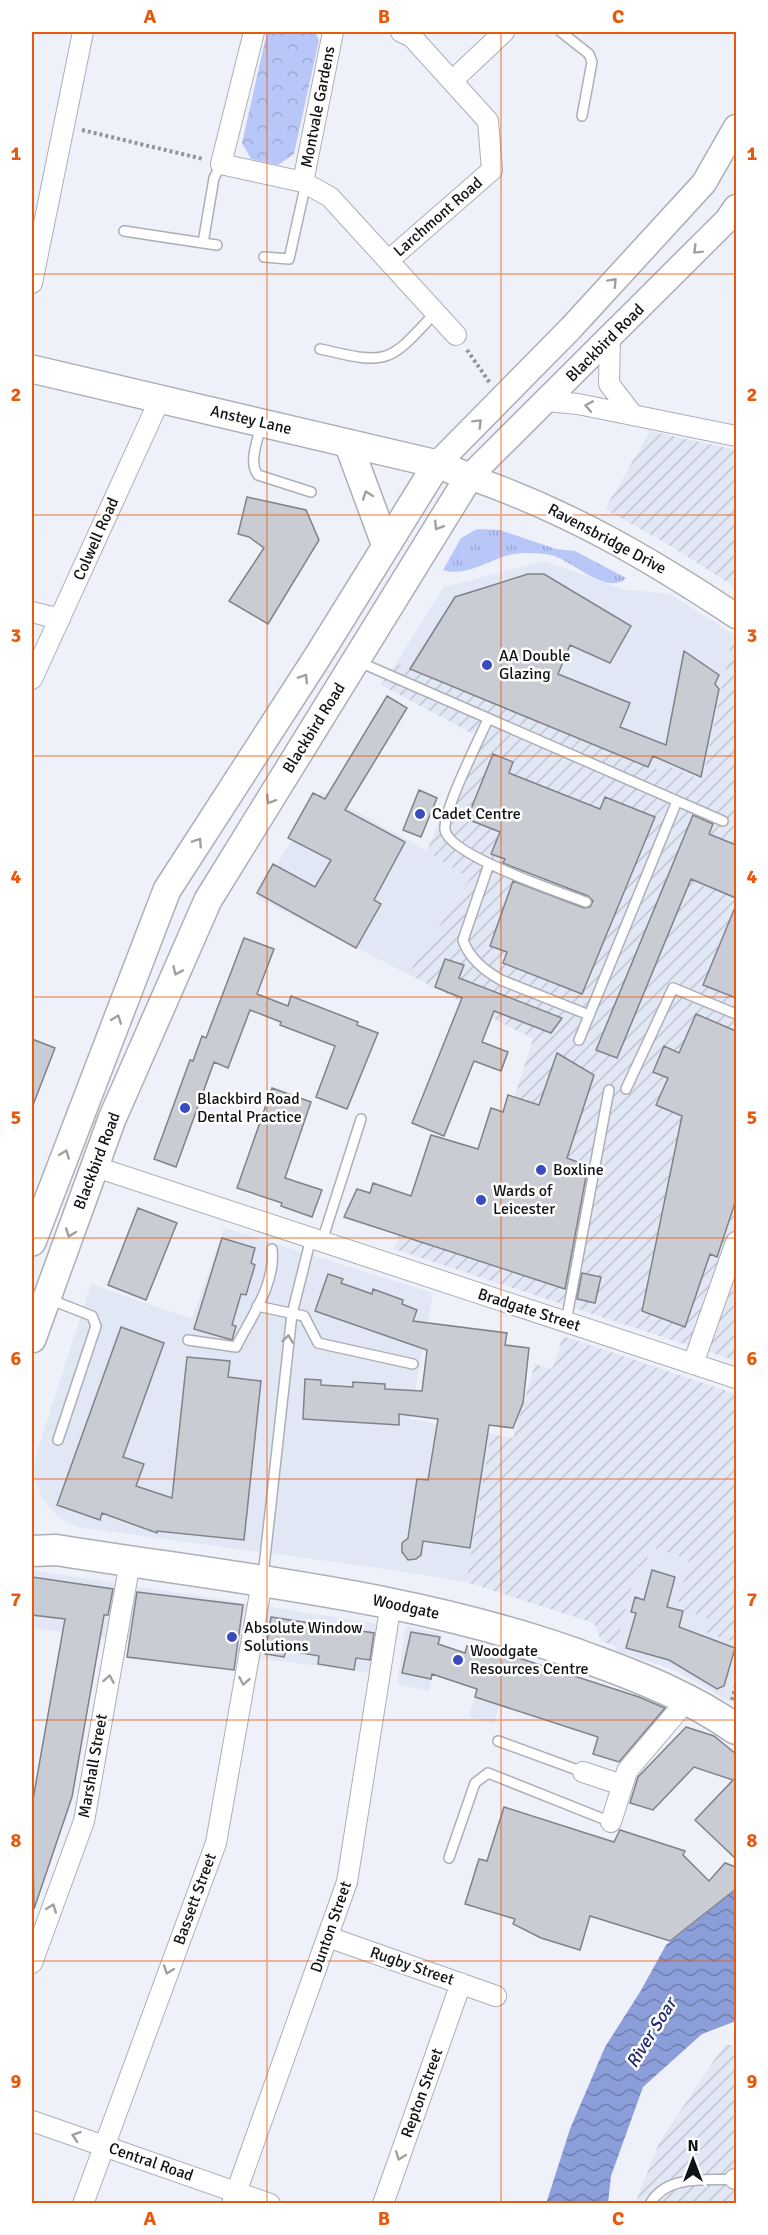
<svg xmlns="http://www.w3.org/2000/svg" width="768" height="2235" font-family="Signika,sans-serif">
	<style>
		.built { fill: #e2e7f6 }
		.industrial { fill: url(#industrial-furrows) }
		.grass { fill: url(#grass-tufts) }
		.forest { fill: url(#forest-crowns) }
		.water { fill: url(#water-waves) }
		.building { fill: #c9ccd3; stroke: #808289; stroke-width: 1.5 }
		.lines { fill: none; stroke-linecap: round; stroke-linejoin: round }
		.service-casing { stroke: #adafb7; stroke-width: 12 }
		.minor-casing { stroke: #adafb7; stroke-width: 22 }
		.tertiary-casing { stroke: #adafb7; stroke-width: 27 }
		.secondary-casing { stroke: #adafb7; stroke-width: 30 }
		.primary-casing { stroke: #adafb7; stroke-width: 33 }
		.path { stroke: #92949a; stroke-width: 4; stroke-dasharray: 3 3; stroke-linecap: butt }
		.service { stroke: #fff; stroke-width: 9 }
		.minor { stroke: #fff; stroke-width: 20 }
		.tertiary { stroke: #fff; stroke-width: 24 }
		.secondary { stroke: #fff; stroke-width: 27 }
		.primary { stroke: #fff; stroke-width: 30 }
		.oneway { stroke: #a0a0a1 }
		.grid { fill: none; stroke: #e8590c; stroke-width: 1.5; stroke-opacity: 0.55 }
		.poi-dot { fill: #3a4bbe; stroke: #fff; stroke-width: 2 }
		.labels { text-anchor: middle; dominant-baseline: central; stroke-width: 5; stroke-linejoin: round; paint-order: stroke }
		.street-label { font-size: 16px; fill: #111215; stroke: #fff }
		.poi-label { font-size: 16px; fill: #111215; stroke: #fff; text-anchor: start }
		.water-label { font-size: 18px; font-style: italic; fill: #1f2a70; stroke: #fff }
		.neatline { fill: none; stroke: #e8590c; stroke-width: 2 }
		.grid-label { font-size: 20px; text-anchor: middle; font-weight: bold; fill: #e8590c }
	</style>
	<defs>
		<pattern id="industrial-furrows" width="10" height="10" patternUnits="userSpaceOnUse" patternTransform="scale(1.5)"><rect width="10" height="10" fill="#e2e7f6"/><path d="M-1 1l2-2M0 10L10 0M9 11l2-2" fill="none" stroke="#c1c5d2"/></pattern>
		<pattern id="grass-tufts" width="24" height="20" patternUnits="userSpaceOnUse" patternTransform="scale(1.5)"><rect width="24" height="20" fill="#b8c7f7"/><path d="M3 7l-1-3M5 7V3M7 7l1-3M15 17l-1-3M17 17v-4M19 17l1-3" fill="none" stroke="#9daad3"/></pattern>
		<pattern id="forest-crowns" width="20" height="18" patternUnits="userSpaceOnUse" patternTransform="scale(1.5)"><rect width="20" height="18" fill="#b8c7f7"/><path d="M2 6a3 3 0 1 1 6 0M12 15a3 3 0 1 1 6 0" fill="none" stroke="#9daad3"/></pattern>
		<pattern id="water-waves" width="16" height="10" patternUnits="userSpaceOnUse" patternTransform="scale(1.5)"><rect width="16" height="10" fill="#8c9eda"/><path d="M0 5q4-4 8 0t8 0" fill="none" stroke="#717fb0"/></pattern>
	</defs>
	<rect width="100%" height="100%" fill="#eef1f9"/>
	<path class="built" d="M545,561l77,28 48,5 63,40 -31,146 -40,-16 -4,5 -10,-2 -252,-104 48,-76z
		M321,792l106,59 43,28 -62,95 -151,-76z
		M224,1228l209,65 -23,126 81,15 -25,148 -80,-13 -310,-42 -17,-9 -17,-20 -8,-21 2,-22 55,-171 101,35z
		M650,1547l39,12 -3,14 21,45 -3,13 32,12v62l-62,-35 -59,-20 22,-84 8,2z
		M32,1570l347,54 -7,49 -340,-45z
		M406,1626l35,8 -12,57 -32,-7z
		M502,1644l15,5 -23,75 -25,-8 18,-60z"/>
	<path class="industrial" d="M650,431l86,19v138l-62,-40 -69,-39z
		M733,634l3,2v725l-342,-112 38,-115 46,15 13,-41 18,6 24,-75 -125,-65 62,-95 -43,-28 48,-116 -94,-50 15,-22 252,104 10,2 4,-5 40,16z
		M563,1336l173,58 -2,248 -31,-11 4,-13 -30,-10 12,-49 -39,-12 -5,22 -8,-2 -21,79 -15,-5 -7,-18 -128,-41 25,-148 22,4 22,-74 17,5z
		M725,2044l11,2v157l-101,1 24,-61z"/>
	<path class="grass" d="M477,529l23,1 56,19 19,2 51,27c-18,19 -56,-19 -75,-23 -11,-2 -26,-3 -37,-1 -24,4 -46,24 -71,16l18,-32z"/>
	<path class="forest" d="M267,32h48l4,8 -25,114 -16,11 -27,-6 -9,-16z"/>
	<path class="water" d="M736,1889v132l-34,13 -59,53 -32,89 -3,27 -62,1 24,-75 35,-82 35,-55 26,-47z"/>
	<path class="building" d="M247,497l59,13 13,30 -51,84 -39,-23 35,-53 -15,-11 -11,-3z
		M528,574h16l87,52 -21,37 -40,-18 -12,29 72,29 -10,24 46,18 18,-94 35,24 -4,9 4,5 -18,88 -48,-21 -5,11 -238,-98 45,-72z
		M387,696l20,12 -62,102 60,32 -31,58 7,4 -25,44 -99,-55 16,-29 42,23 16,-27 -43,-22 25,-45 12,6z
		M493,754l20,8 -4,11 91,36 5,-12 50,20 -73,177 -79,-31 4,-11 -17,-6 23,-65 71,27 6,-1 3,-6 -5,-5 -85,-33 2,-4 -14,-5 9,-22 -33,-13z
		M419,790l18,8 -16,39 -18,-7z
		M693,815l20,9 -4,10 27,11v53l-45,-19 -74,179 -21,-8z
		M736,905v93l-33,-13z
		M244,938l30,11 -17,45 31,12 3,-10 67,26 -1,3 21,8 -31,76 -31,-12 19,-51 -55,-21 1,-3 -31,-12 -22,58 -14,-6 -38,105 -22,-8 36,-99 3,1 9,-25 4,2z
		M445,959l19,6 -5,13 103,40 -11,15 -57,-22 -12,31 26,10 -7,19 -27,-10 -30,75 -32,-13 50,-125 -27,-11z
		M696,1014l40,17v169l-19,57 -7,-3 -25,73 -43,-16 40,-195 -26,-11 12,-27 -15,-6 11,-26 15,7z
		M32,1039l23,9 -22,57h-1z
		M557,1053l37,22 -27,83 21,8 -23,123 -221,-72 13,-28 13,4 3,-10 38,13 20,-61 47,14 13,-41 12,4 5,-17 31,10z
		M272,1088l39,14 -26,76 37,12 -10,27 -31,-11 1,-3 -45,-15z
		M138,1208l39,15 -31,77 -38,-15z
		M222,1238l33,10 -4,15 4,2 -9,30 -5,-1 -9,31 4,1 -4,14 -38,-11z
		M582,1273l19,4 -6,26 -18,-4z
		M328,1274l15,5 -2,4 31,11 1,-5 30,11 -1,4 15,6 -4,11 94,12 -2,12 24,3 -6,55 -10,25 -24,-3 -19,123 -47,-7 -2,14 -5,4 -8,1 -6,-8v-9l6,-5 9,-59 11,1 10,-61 -39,-5v11l-96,-6 2,-40 16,1v5l32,2v-5l32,2v5l37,2 5,-41 -112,-39z
		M121,1327l43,16 -41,114 21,7 -8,22 36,12 15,-141 43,4 -2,16 33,4 -17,159 -87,-9v2l-55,-20 -2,7 -43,-15z
		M652,1570l23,7 -8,30 16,4 -4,16 56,21 -11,38 -7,3 -48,-29 -43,-12 10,-35 -5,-1 4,-15 9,3z
		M32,1577l81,12 -5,26h-4l-32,182 -38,112 -2,-104 33,-186 -33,-4z
		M137,1592l106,13 -9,65 -107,-13z
		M271,1617l103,16 -4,27 -14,-2 -2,12 -36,-6 1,-8 -33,-6 -2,7 -19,-3z
		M411,1632l29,5 -2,7 27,9 2,-7 27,8 3,-3 142,46 26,11 -46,54 -26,-8 5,-17 -123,-40 2,-8 -45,-15 -1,5 -29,-6z
		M686,1727l28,9 22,18v105l-41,-39 38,-40 -39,-13 -41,43 -23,-7 8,-26z
		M504,1807l110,35 6,-12 65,21 -2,4 26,26 16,-18 11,4v22l-66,52 -80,-25 -10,34 -39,-12 -28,-14 2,-5 -50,-15 14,-45 8,2z"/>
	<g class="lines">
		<g class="service-casing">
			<path id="service" d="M561,32l28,22 3,8 -10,54
				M124,231l79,12 11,-65 7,-14
				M203,243l14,2
				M264,257l25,2 17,-76
				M320,349c69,16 68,15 116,-37
				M261,425c-3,15 -13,37 -3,50l53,17
				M357,661l366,160
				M488,719c-9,21 -45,91 -43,111 4,25 116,63 141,72
				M489,864l-26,76c6,18 22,31 38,40l88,35
				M579,1040l98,-239
				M626,1089l47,-101 63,26
				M322,1241l39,-122
				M49,1299l43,17 4,10 -38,114
				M257,1306l47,10 14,27 95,21
				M566,1322l43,-232
				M188,1340l48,7c15,-30 40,-63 36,-98
				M263,1576l29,-262 19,-76
				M498,1741l85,31
				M449,1858l26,-75 13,-10 123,49
				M650,2204c16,-30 56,-23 85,-25"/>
		</g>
		<g class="minor-casing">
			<path id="minor" d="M254,32l-33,132 82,18 27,15 126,138
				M452,81l52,-49
				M303,182l30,-150
				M389,260l103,-90 -4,-49 -76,-84 -11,-5
				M32,283l51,-251
				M610,337l-1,47 24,31
				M546,401l32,3 158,32
				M32,612l28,7
				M32,679l128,-280
				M96,1167l640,211
				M693,1364l43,-122
				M583,1772l39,13
				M611,1822l16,-51 61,-72
				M328,1937l168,59
				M32,1963l52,-142 46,-259
				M32,2121l238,83
				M735,2179h1
				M83,2204l133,-361 46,-261
				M232,2204l115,-322 44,-279
				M383,2204l78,-221"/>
		</g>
		<g class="tertiary-casing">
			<path id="tertiary" d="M736,207l-9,13 -258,257c99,34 181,82 267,139
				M437,464l134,-136 133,-145 32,-56"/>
		</g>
		<g class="secondary-casing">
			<path id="secondary" d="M32,369l405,95 32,13 -261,423 -96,219 -80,220
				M348,443l38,103
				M32,1242l135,-352 151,-234 119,-192"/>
		</g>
		<g class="primary-casing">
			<path id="primary" d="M32,1551l24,-1c182,29 369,46 542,112 49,18 95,37 138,67"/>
		</g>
		<path class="path" d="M82,130l121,29
			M467,350l23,33
			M732,1700l4,-14"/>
		<use href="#service" class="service"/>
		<use href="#minor" class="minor"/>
		<use href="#tertiary" class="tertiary"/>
		<use href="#secondary" class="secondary"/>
		<use href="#primary" class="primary"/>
	</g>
	<defs><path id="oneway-chevron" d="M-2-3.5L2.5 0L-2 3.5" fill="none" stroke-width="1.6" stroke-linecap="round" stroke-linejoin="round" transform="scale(1.5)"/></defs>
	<g class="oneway">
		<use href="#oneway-chevron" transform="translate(697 250) rotate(135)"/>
		<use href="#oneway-chevron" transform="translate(613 282) rotate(-47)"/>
		<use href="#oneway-chevron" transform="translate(589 406) rotate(-169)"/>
		<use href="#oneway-chevron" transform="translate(478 423) rotate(-45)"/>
		<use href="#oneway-chevron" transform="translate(367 495) rotate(-110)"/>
		<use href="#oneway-chevron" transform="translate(438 526) rotate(122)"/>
		<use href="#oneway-chevron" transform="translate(304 678) rotate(-57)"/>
		<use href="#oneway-chevron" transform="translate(270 800) rotate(122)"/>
		<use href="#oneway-chevron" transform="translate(198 842) rotate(-57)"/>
		<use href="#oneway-chevron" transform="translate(177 971) rotate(114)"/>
		<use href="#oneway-chevron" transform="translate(117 1019) rotate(-69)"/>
		<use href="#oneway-chevron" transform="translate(65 1154) rotate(-69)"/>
		<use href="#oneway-chevron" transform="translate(70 1233) rotate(110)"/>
		<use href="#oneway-chevron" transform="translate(288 1339) rotate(-82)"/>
		<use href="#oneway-chevron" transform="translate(109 1679) rotate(-80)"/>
		<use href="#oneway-chevron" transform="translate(244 1681) rotate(100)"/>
		<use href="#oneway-chevron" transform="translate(52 1908) rotate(-70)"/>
		<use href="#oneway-chevron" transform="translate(168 1970) rotate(110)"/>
		<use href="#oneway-chevron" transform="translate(76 2136) rotate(-161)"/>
		<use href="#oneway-chevron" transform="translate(400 2156) rotate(110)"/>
	</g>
	<path class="grid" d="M267,32v2172M501,32v2172M32,274h704M32,515h704M32,756h704M32,997h704M32,1238h704M32,1479h704M32,1720h704M32,1961h704"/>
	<g class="poi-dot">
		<circle cx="487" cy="665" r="6"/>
		<circle cx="420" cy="814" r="6"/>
		<circle cx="185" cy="1108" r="6"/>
		<circle cx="541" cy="1170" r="6"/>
		<circle cx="481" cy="1200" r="6"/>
		<circle cx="232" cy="1637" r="6"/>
		<circle cx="458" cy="1660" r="6"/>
	</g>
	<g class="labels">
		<g class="street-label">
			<text transform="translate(318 107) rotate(-79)">Montvale Gardens</text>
			<text transform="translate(438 217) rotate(-41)">Larchmont Road</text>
			<text transform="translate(605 343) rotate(-45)">Blackbird Road</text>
			<text transform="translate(251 420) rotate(13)">Anstey Lane</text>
			<text transform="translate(96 539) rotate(-66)">Colwell Road</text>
			<text transform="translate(607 539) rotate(28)">Ravensbridge Drive</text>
			<text transform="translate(314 728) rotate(-58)">Blackbird Road</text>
			<text transform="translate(97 1161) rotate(-69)">Blackbird Road</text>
			<text transform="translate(529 1310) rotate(18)">Bradgate Street</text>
			<text transform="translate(406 1607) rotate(12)">Woodgate</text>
			<text transform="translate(93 1766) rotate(-80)">Marshall Street</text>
			<text transform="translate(195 1899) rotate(-70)">Bassett Street</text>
			<text transform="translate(331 1927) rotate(-71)">Dunton Street</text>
			<text transform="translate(412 1966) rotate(19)">Rugby Street</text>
			<text transform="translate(422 2093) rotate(-70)">Repton Street</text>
			<text transform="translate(151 2162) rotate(19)">Central Road</text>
		</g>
		<g class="poi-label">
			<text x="499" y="656">AA Double<tspan x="499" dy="18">Glazing</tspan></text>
			<text x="432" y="814">Cadet Centre</text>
			<text x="197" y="1099">Blackbird Road<tspan x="197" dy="18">Dental Practice</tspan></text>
			<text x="553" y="1170">Boxline</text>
			<text x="493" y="1191">Wards of<tspan x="493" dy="18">Leicester</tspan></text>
			<text x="244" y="1628">Absolute Window<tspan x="244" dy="18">Solutions</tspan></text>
			<text x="470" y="1651">Woodgate<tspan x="470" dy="18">Resources Centre</tspan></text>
		</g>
		<g class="water-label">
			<text transform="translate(651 2033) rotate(-58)">River Soar</text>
		</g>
	</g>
	<rect width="768" height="2235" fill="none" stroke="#ffffff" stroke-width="66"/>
	<g transform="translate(693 2160)" stroke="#ffffff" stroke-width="4.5" paint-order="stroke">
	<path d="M0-4.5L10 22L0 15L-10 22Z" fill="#111215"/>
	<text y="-9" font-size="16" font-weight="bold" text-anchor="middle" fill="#111215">N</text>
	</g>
	<rect x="33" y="33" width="702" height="2169" class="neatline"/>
	<g class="grid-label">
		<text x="150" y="23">A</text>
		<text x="384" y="23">B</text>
		<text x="618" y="23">C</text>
		<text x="16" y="160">1</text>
		<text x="752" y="160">1</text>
		<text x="16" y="401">2</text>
		<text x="752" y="401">2</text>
		<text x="16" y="642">3</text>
		<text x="752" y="642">3</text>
		<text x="16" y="883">4</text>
		<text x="752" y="883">4</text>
		<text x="16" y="1124">5</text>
		<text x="752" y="1124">5</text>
		<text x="16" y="1365">6</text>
		<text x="752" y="1365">6</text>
		<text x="16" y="1606">7</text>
		<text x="752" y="1606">7</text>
		<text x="16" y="1847">8</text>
		<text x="752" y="1847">8</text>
		<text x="16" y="2088">9</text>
		<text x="752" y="2088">9</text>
		<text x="150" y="2225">A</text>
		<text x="384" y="2225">B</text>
		<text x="618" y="2225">C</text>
	</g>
</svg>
